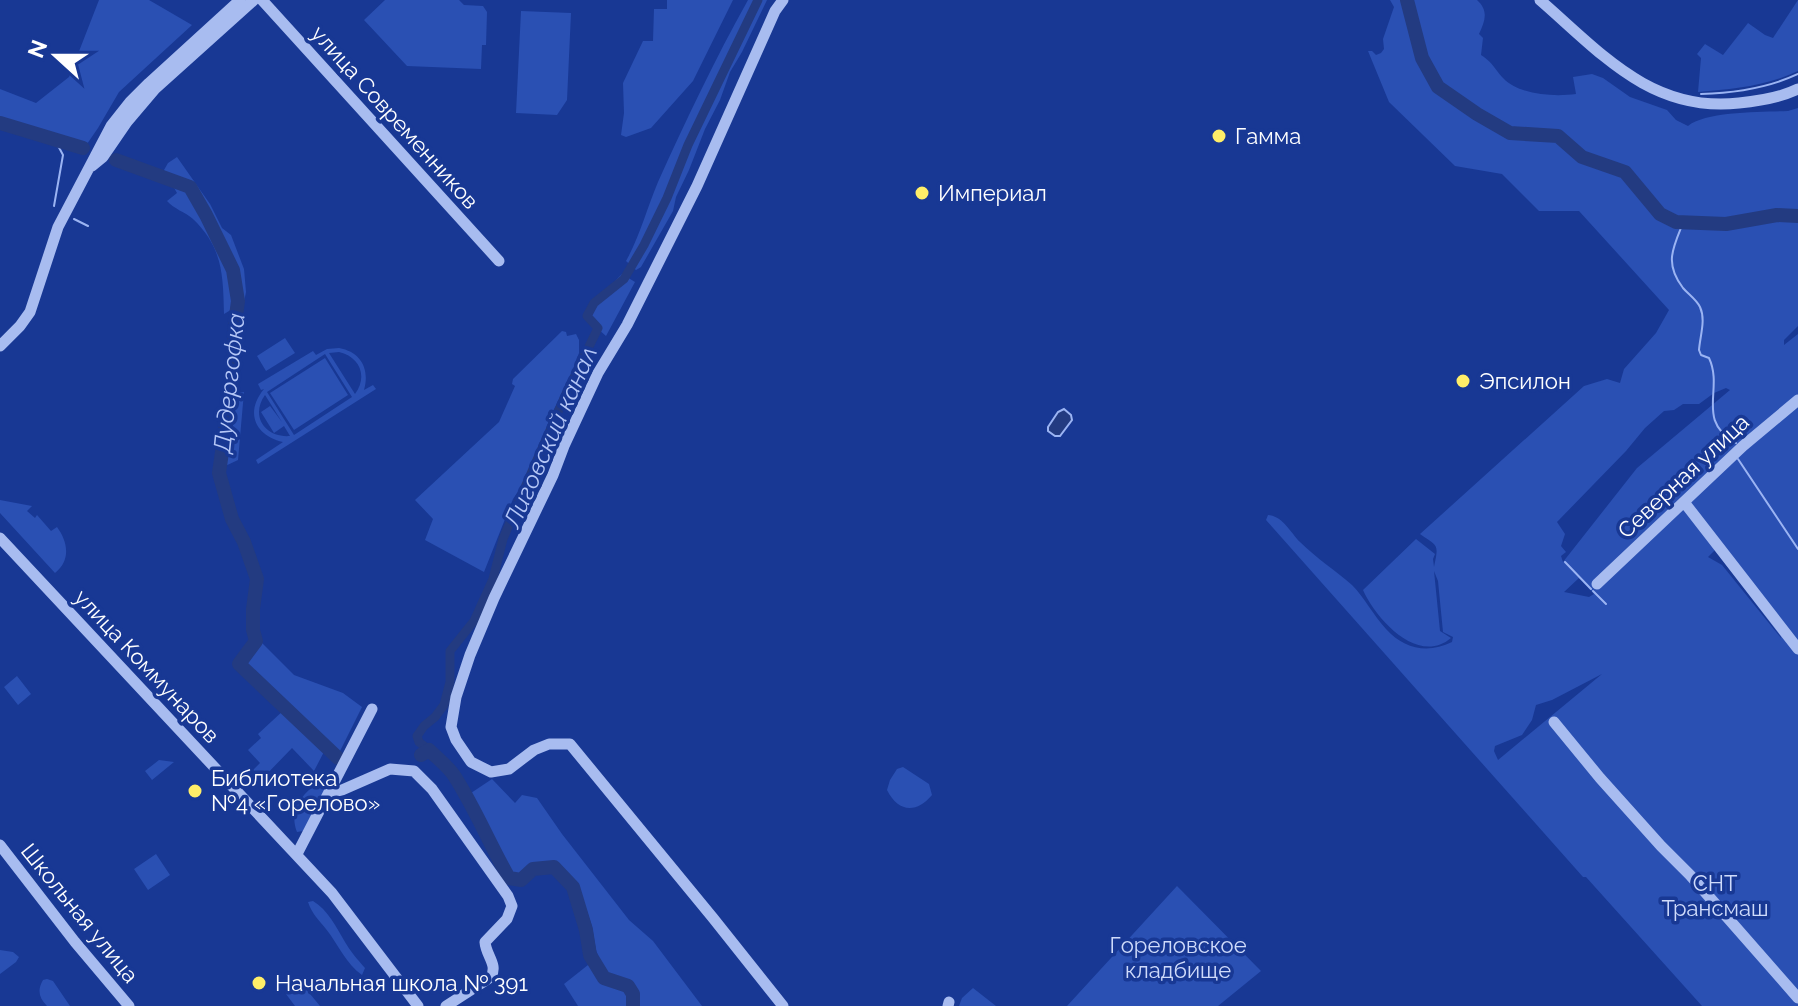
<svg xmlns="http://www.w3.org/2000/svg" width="1798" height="1006" font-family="Raleway,sans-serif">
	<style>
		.green { fill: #2a50b3; fill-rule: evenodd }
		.water { fill: #233b81; stroke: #9bb4f3; stroke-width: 2 }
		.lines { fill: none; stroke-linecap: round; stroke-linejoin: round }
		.stream { stroke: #9bb4f3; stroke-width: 2 }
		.canal { stroke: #233b81; stroke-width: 9 }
		.river { stroke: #233b81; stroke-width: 14 }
		.minor { stroke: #a8bcf0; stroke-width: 11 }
		.poi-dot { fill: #ffee68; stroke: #183894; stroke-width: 3 }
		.labels { text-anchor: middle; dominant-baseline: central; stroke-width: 7; stroke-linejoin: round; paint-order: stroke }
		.street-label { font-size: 22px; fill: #fff; stroke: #183894 }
		.poi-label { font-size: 22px; fill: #fff; stroke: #183894; text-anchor: start }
		.park-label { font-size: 22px; fill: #cfdbfb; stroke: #183894 }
		.water-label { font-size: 24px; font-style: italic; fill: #b5c7f7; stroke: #183894 }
	</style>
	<rect width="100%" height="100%" fill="#183894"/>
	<path class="green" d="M99,0h50l43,25 -73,67 -21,36 -11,16 -87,-25v-30l36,14 33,-26z
		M385,0h74l5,5 19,1 4,6 -1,33h-4l-1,24 -74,-3 -43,-46z
		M667,0h66l-40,81 -42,47 -25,9 -5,-2 3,-22 -1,-30 20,-42h10l1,-32h13z
		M748,0h19l-25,52 -12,20 -10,28 -15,29 -16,41 -13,27 -3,14 -32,56 -5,3 -10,-9c14,-25 21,-53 32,-79 28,-62 57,-123 90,-182z
		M1390,0h87c12,11 8,21 2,34l4,4 -2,17c13,9 12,12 22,23 16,17 51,19 73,16l-3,-17 19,-3 11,4 27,19 37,13 9,10 12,6c18,-15 76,-14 100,-15l10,-3v218l-14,14v5l14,-11v672h-96l-116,-129h-3l-317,-357 2,-5c15,1 22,17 32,27 16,16 35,28 52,43 13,13 21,30 34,44 18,20 42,25 66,13l1,-5 -10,-5 -5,-51 -4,-10 6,60 11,7c-33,28 -75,-19 -88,-48l53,-51 19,15 -2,5 1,8c5,-24 4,-20 -14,-33l164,-148 23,-7 13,4 4,-14 32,-36 13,-23 -90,-99h-40l-37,-37 -47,-8 -66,-64 -21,-51h4l4,4 5,-2 3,-4 -1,-10 11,-32zM1726,388l4,2 -93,78 -74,94 -2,-6 5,-4 -5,-6 4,-12 -8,-12 69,-71 19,-23 19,-17 10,-1 9,-6h16l15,-11zM1715,550l66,87v1l-59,-73 -14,-8zM1579,578l15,16 -5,3 -25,-5zM1602,674l-104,86 -4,-9 1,-5 27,-11 10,-15 4,-15 16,-5z
		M1798,0v71c-32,15 -65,18 -100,21l3,-34 -4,-4 8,-10 18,11 25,-32 17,12 8,3z
		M521,11l50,2 -4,87 -10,15 -41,-2z
		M177,157l33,47 12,24 9,7 13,34 2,23 -2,10 -20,12c-1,-39 -1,-66 -31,-95 -8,-7 -19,-10 -26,-18l10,-8 -13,-23 4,-7z
		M622,274l13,8 -29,54 -17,-15 -2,-13z
		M562,331l4,1 1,4 9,-2 3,6v13l-10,27 -17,33 -14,39 -17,35 -8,12 -29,73 -59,-32 8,-21 -18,-19 84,-78 16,-36 -3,-2 1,-5z
		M285,338l10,15 -29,18 -9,-15z
		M339,348c22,4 31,21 25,42l9,-5 3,4 -118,75 -2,-4 27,-18c-27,-6 -39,-29 -19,-53l-3,1 -3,-6 55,-33 3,4 11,-6zM339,352c21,5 29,24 16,42l-26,-41zM325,354l27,43 -58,38 -27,-43zM265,395l17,27 -12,-16 -9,6 13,21 10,-7 6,10c-25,2 -40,-20 -25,-41z
		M325,358l23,37 -54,35 -24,-37z
		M244,392l-6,68 -17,8 11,-74z
		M0,500l32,6 -5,5 8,7 2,-3 14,16 6,-4c11,15 14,33 -2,46l-55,-60z
		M258,639l36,36 49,18 19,14 -23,46 -97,-90z
		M17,676l14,18 -13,11 -14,-18z
		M285,709l41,39 -12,23 -22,-23 -30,31 -9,-9 7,-7 -12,-13 13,-12 -3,-4z
		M159,760l15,2 -22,18 -7,-9z
		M903,767l26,17 3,11c-16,19 -34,17 -45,-5l3,-10 7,-11z
		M327,776l4,2 -28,53 -6,1c-10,-25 10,-43 30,-56z
		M492,779l23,24 7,-8 15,3 25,36 67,86 24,21 49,65h-64c-1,-28 -14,-23 -34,-34l-8,-22 -4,-24 -13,-38 -20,-23 -14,-3 -28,12c-18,-6 -21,-28 -29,-43 -6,-12 -13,-24 -20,-36z
		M156,854l14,21 -22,15 -14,-21z
		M1177,886l84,85 -43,35h-151z
		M313,901c15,9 23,26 32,41 5,9 13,18 20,26l-3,7c-16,-11 -24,-31 -36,-46 -7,-9 -14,-15 -18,-27z
		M0,950l13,2 6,5 -3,5 -16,12z
		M587,959h4c4,8 4,19 13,23 2,1 5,1 7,1 14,2 19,10 19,23h-52l-14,-22 24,-19z
		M47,979l6,2 17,25h-23c-8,-8 -10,-16 -4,-26z
		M301,983l19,23h-25l-9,-12z
		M973,988l23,18h-37l3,-8z"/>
	<path class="water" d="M1064,409l7,6 1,5 -12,16h-5l-7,-5v-4l10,-15z"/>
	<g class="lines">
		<path class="stream" d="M1701,94c33,-1 67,-6 97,-20
			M54,206l9,-51 -8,-15
			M74,219l14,7
			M1683,223c-10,25 -19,40 0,65 5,6 13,11 17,19 6,13 0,29 -1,43l2,5 8,3c15,32 -14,62 27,85
			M1738,459l60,90
			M1565,562l26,27
			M1593,591l13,13"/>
		<path class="canal" d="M429,750l-10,-8 -2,-6 7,-10 11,-9 9,-12 6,-23v-31l24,-30 19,-42 10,-40 16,-38 46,-105 33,-68 -11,-12 7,-13 30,-24 20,-34 23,-47 21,-53 70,-145"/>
		<path class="river" d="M1407,0l15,58 16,29 39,27 33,19 48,3 24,21 43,15 35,42 16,8 50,2 51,-9 21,1
			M0,123l83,25
			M116,160l74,27 16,28 27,55 5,31 -3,23 -2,51 -14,98 13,46 12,23 13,37 -4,30v21l3,11 -17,23 99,94
			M421,755l8,-5c9,9 20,17 26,27 21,33 35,68 54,101l12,2 12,-11 21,-2 19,20 13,43 4,25 14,23 24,8 5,8v12"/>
		<path class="minor" d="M262,0l237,261
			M783,0l-8,11 -78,175 -70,139 -29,48 -34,73 -11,29 -59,123 -24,57 -14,42 -5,30 5,13 15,22 20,10 18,-3 25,-19 15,-6h21l143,174 70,88
			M1540,0c60,52 111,113 199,103 20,-2 41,-5 59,-14
			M92,166l11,-9 24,-35 28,-33 99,-89
			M0,346l20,-20 10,-14 28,-85 53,-101 19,-24 19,-19 91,-83
			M1684,502l114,147
			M0,538l332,355 86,113
			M1597,584l146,-138 55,-46
			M1554,722l46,56 61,68 29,29 108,123
			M329,793l13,-3 48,-21 24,2 18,18 76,107 4,10 -5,13 -22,23c1,14 13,22 6,35l-45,29
			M0,845l75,97 54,64
			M297,854l75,-145
			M948,1006l1,-4"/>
	</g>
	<g class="poi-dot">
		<circle cx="1219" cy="136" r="8"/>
		<circle cx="922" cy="193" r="8"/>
		<circle cx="1463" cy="381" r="8"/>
		<circle cx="195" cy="791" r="8"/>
		<circle cx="259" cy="983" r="8"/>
	</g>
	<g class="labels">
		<g class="street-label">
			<text transform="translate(395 117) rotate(48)">улица Современников</text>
			<text transform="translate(1683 476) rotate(-43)">Северная улица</text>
			<text transform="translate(147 666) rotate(47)">улица Коммунаров</text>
			<text transform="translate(80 913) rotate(51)">Школьная улица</text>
		</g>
		<g class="poi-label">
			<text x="1235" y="136">Гамма</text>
			<text x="938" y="193">Империал</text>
			<text x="1479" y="381">Эпсилон</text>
			<text x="211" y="778">Библиотека<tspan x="211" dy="25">№4 «Горелово»</tspan></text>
			<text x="275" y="983">Начальная школа № 391</text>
		</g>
		<g class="park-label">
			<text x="1715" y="883">СНТ<tspan x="1715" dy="25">Трансмаш</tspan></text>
			<text x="1178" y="945">Гореловское<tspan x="1178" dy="25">кладбище</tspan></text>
		</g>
		<g class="water-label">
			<text transform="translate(229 383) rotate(-84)">Дудергофка</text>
			<text transform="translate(550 437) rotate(-66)">Лиговский канал</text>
		</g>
	</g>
	<g transform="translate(56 56) rotate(291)" stroke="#183894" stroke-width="6" paint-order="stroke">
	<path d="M0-6L14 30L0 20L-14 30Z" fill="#ffffff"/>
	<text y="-12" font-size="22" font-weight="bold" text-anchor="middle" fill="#ffffff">N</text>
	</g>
</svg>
